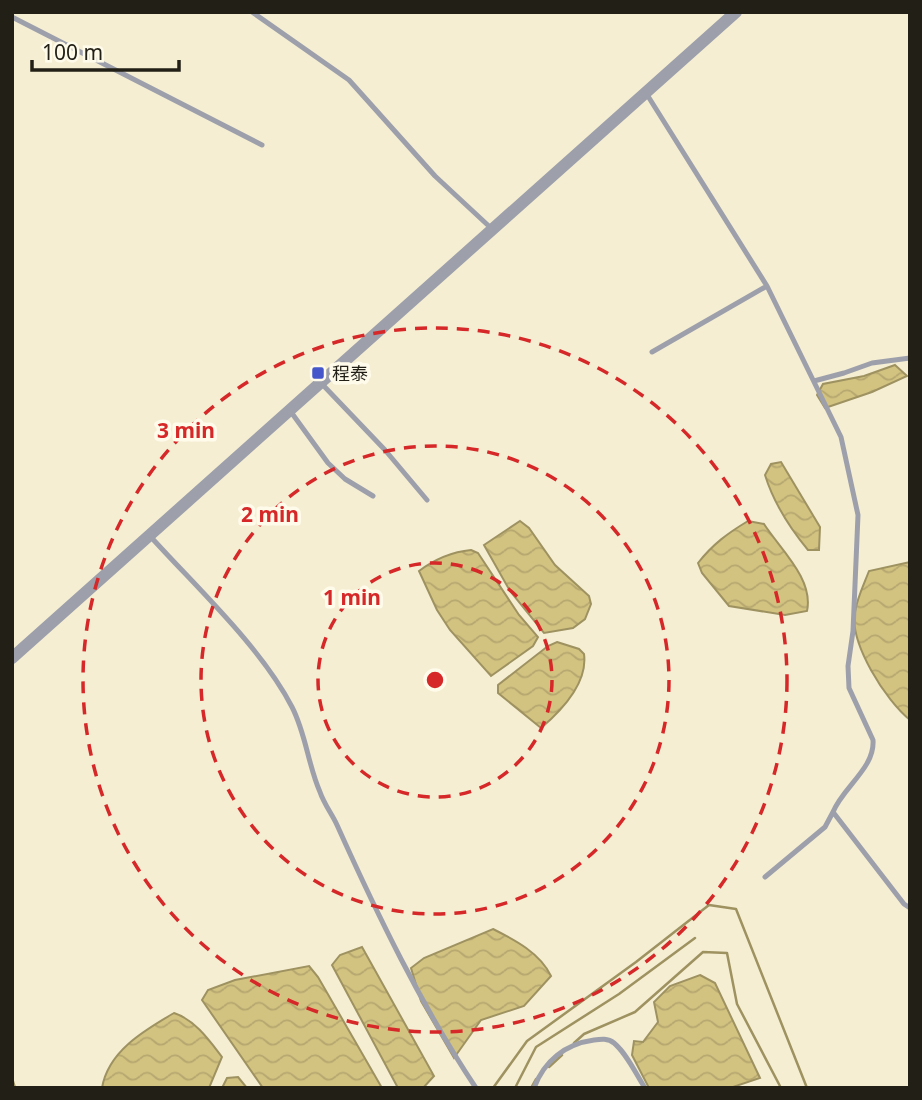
<svg xmlns="http://www.w3.org/2000/svg" width="922" height="1100" font-family="'Noto Sans','Noto Sans TC',sans-serif">
	<style>
		.water { fill: url(#water-waves); stroke: #9e9261; stroke-width: 2 }
		.lines { fill: none; stroke-linecap: round; stroke-linejoin: round }
		.stream { stroke: #9e9261; stroke-width: 2.5 }
		.service { stroke: #9da0ab; stroke-width: 5 }
		.tertiary { stroke: #9da0ab; stroke-width: 12 }
		.ring { fill: none; stroke: #d62828; stroke-width: 3.5; stroke-dasharray: 12 9 }
		.poi-dot { fill: #4556ca; stroke: #fffbeb; stroke-width: 2.5 }
		.labels { text-anchor: middle; dominant-baseline: central; stroke-width: 7; stroke-linejoin: round; paint-order: stroke }
		.poi-label { font-size: 18px; fill: #221f16; stroke: #fffbeb; text-anchor: start }
		.centre { fill: #d62828; stroke: #fffbeb; stroke-width: 3.5 }
		.ring-label { font-size: 21px; text-anchor: middle; font-weight: bold; fill: #d62828; stroke: #fffbeb; stroke-width: 7; stroke-linejoin: round; paint-order: stroke }
	</style>
	<defs>
		<pattern id="water-waves" width="16" height="10" patternUnits="userSpaceOnUse" patternTransform="scale(1.75)"><rect width="16" height="10" fill="#d3c381"/><path d="M0 5q4-4 8 0t8 0" fill="none" stroke="#b5a76f"/></pattern>
	</defs>
	<rect width="100%" height="100%" fill="#f5eed3"/>
	<path class="water" d="M895,365l12,11 -35,16 -47,16 -8,-13 6,-11 41,-8z
		M781,462l39,65 -1,23h-11c-19,-23 -34,-46 -43,-75l6,-11z
		M520,521l9,7 26,37 34,31 2,8 -6,15 -12,9 -29,5 -34,-42 -26,-46z
		M748,521l16,3c16,25 50,55 43,87l-22,4 -56,-9 -27,-33 -4,-10c15,-19 30,-30 50,-42z
		M471,550l7,3 41,62 19,22 -5,9 -42,30 -41,-46 -13,-20 -18,-39c16,-12 32,-19 52,-21z
		M910,562v158c-24,-19 -61,-77 -55,-108 2,-14 9,-28 14,-41z
		M557,642l22,7 5,5c4,29 -22,56 -43,74l-43,-35v-8l50,-39z
		M493,929c22,11 47,24 58,47l-27,30 -43,14 -27,38 -33,-57 -10,-33 13,-10z
		M362,947l72,129 -11,12h-25l-66,-123 8,-10z
		M309,966l9,11 64,111h-119l-61,-88 6,-10 27,-10z
		M700,975l15,8 45,95 -30,10h-81l-17,-33 2,-14 9,1 15,-20 -4,-20 16,-16z
		M174,1013c21,7 35,27 48,44l-13,31h-107c6,-37 43,-58 72,-75z
		M238,1077l9,11h-25l5,-10z"/>
	<g class="lines">
		<path class="stream" d="M574,1043l10,-9 51,-22 68,-60 24,1 10,51 44,84
			M549,1067l13,-12
			M12,1078l3,10
			M493,1088l34,-47 109,-79 73,-57 27,4 71,179
			M515,1088l21,-41 83,-53 76,-56
			M531,1088l5,-9"/>
		<path class="service" d="M252,12l97,68 86,96 57,53
			M12,17l250,128
			M646,93l121,193 74,151 17,78 -5,116 -5,35 1,22 24,52c2,28 -30,47 -40,72l71,92 6,4
			M652,352l115,-66
			M814,381l30,-8 28,-10 38,-5
			M321,383l64,67 42,50
			M291,412l37,51 17,16 28,17
			M150,536c46,51 111,111 142,171 14,27 16,58 28,85 4,12 12,22 17,33 40,89 85,182 139,263
			M765,877l60,-50 8,-15
			M534,1088c10,-27 31,-44 60,-48 7,-1 14,-2 20,3 13,11 22,31 31,45"/>
		<path class="tertiary" d="M12,658l724,-646"/>
	</g>
	<g class="ring">
		<circle cx="435" cy="680" r="117"/>
		<circle cx="435" cy="680" r="234"/>
		<circle cx="435" cy="680" r="352"/>
	</g>
	<rect class="poi-dot" x="311" y="366" width="14" height="14" rx="3.5"/>
	<g class="labels">
		<g class="poi-label">
			<text x="332" y="373">程泰</text>
		</g>
	</g>
	<circle cx="435" cy="680" r="10" class="centre"/>
	<g class="ring-label">
		<text x="186" y="438">3 min</text>
		<text x="270" y="522">2 min</text>
		<text x="352" y="605">1 min</text>
	</g>
	<rect width="922" height="1100" fill="none" stroke="#221f16" stroke-width="28"/>
	<path d="M32 60v10h147v-10" fill="none" stroke="#221f16" stroke-width="3.5"/>
	<text x="42" y="60" font-size="21" fill="#221f16" stroke="#fffbeb" stroke-width="5" paint-order="stroke">100 m</text>
</svg>
